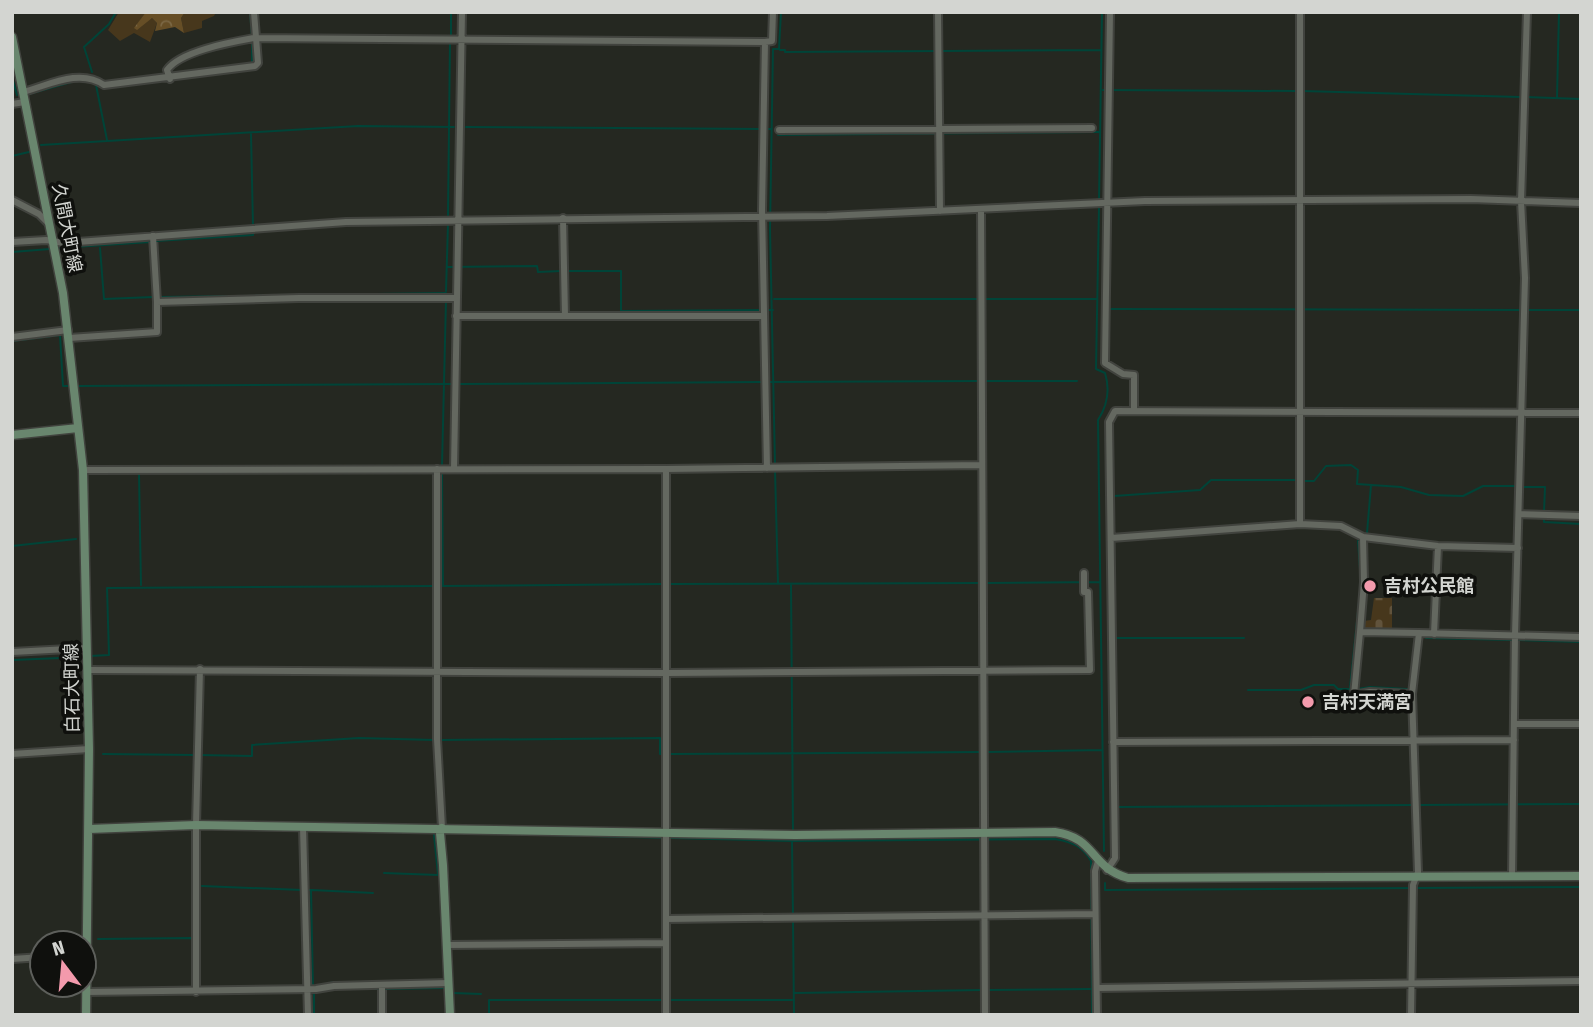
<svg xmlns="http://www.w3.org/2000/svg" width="1593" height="1027" font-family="'Fira Sans Condensed','Noto Sans JP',sans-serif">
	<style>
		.green { fill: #47371c }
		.forest { fill: url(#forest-crowns) }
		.cemetery { fill: url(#cemetery-stones) }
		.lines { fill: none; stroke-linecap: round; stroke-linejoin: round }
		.stream { stroke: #004438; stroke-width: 2 }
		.street-casing { stroke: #41433e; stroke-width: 10 }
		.secondary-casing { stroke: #41433e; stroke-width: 11 }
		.street { stroke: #646860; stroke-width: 6 }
		.secondary { stroke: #69866e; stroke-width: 8 }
		.poi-dot { fill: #f39aac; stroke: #0f100d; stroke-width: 2.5 }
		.labels { text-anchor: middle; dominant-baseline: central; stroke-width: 7; stroke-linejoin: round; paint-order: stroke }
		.street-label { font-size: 18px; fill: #d3d5d1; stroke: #0f100d }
		.poi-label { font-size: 18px; font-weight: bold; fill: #d3d5d1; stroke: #0f100d; text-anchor: start }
	</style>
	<defs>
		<pattern id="forest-crowns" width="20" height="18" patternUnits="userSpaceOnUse" patternTransform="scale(1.75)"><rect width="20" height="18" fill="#664e26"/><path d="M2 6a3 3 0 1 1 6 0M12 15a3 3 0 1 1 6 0" fill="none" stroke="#7b6744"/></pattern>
		<pattern id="cemetery-stones" width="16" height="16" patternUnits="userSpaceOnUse" patternTransform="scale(1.75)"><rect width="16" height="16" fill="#47371c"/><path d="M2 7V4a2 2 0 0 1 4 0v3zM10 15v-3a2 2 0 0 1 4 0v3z" fill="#61533c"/></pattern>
	</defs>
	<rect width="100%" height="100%" fill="#252821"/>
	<path class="green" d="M119,12h27l-11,16 17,-10 5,5 -7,19 -16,-9 -14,8 -12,-11z
		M185,12h31l-2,4 -12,5v7l-18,5 -3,-15z"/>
	<path class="forest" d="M146,12h39l-4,6 3,15 -9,-6 -20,4 2,-8 -5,-5 -15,12 -3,-2z"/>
	<path class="cemetery" d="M1374,598h18v31h-30l2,-8 7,-1z"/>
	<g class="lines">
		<path class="stream" d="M250,12l2,25
			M451,36v-24
			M780,50h5v2l316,-2
			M252,62v-20
			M92,72l-8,-25 25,-23 7,-12
			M12,77l5,18
			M96,85l11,55
			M1103,90l193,1
			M1302,91l218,6
			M29,94l46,-13
			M1526,97l55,2
			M1557,97l2,-85
			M466,127l306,2
			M251,134l2,92
			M778,135l321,-3
			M41,145l317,-19 96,1
			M12,156l17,-4
			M1099,200l3,-188
			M1099,206l-3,163 9,4c5,16 2,33 -7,47l6,431
			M448,215l2,-174
			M156,241l97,-6v-3
			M59,248l92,-6
			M100,248l4,51 49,-2
			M12,252l38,-3
			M448,267l89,-1 1,6 23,-1
			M568,271h53v40l152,-1
			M446,291l2,-67
			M158,297l288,-4
			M774,299h204
			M984,299h113
			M1109,309l472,1
			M12,341l48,-6 3,51h9
			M984,381h93
			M767,382l211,-1
			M459,384l302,-2
			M77,386l376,-2
			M775,464l-5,-235 3,-180h6l2,-37
			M442,466l4,-166
			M775,470l3,113
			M442,471l1,114
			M139,474l2,111
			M1302,481h12l12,-15 25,-1 7,5 -1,14 44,3 28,8 34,1 20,-10h35
			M1523,487h22l-1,25
			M1114,496l86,-6 11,-10h85
			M1544,518v4l37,2
			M1367,533l4,-48
			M12,546l64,-7
			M987,583l113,-1
			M668,584l313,-1
			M791,585l2,247
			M441,586l222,-2
			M1116,638h128
			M1426,638l86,2
			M1518,640l63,2
			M90,656l19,-1 -2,-67 328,-2
			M12,660l73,-3
			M1350,687l11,-104 -3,-42
			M1358,689l12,-2 37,2
			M1248,690h53l13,-5h20l4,4h15
			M440,740l220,-2v16h4
			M988,752l114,-2
			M103,754l91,1
			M669,754l313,-2
			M199,755l53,1v-11l107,-7 76,2
			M1419,805l162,-1
			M1118,807l296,-2
			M464,833l328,8 263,-2c17,3 27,7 36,22l1,154
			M792,841l1,75
			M384,873l54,2 -4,-40
			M1105,883v7l476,-3
			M202,886l100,4
			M308,890h3l2,96
			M312,890l61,3
			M793,921l1,94
			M98,939l94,-1 2,50
			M322,985l12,-3 9,1
			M343,989h36
			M384,989l61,-1
			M987,990l103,-1
			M314,992v23
			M453,993l28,1
			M795,993l187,-3
			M668,1000h124
			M489,1015v-15h174"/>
		<g class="street-casing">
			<path id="street" d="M938,12l2,199
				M1110,12l-5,351 18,11 11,1v36
				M1300,12v512
				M765,42l-3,168 5,258
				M170,79l-3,-9c13,-19 65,-28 87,-32l511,4 7,-1 1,-29
				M23,92c26,-7 57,-24 81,-7l151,-19 3,-3 -4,-51
				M12,104l13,-2
				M779,130l313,-2
				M12,200l27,14 10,10
				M981,209l4,806
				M563,218l2,98
				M153,236l4,66
				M12,242l34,-2 18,3 282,-21 481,-6 318,-15 326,-2 110,4
				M456,316h308
				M12,337l56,-7
				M69,338l88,-6v-30l142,-4h157
				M437,469v270l5,89
				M454,469l8,-457
				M666,469v546
				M83,470l583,-1 316,-4
				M1519,514l62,2
				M1363,537l1,45 -4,50 59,1
				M1111,538l189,-14 41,2 22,11 75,9 80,2
				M1360,632l-6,63 16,-3 42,2
				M1434,634l4,-88
				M12,652l75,-4
				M88,670l578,3 424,-3 -2,-78h-4v-19
				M1514,724h67
				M1113,742l401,-2
				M12,754l77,-5
				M303,827l5,188
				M1107,870l8,-12 -6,-436 6,-11 466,2
				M1512,876l3,-241 10,-357 -4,-77 6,-189
				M666,919l429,-5
				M447,945l219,-2
				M12,959l30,-2
				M382,985v30
				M1097,988l484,-7
				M86,992l230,-3 18,-3 114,-3
				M196,992v-167l4,-156
				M1097,1015l-2,-144 3,-10
				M1411,1015l2,-130 5,-13 -6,-178 7,-61 162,4"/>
		</g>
		<g class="secondary-casing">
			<path id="secondary" d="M12,37l51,256 20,177 6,279 -3,266
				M12,435l66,-7
				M442,828l-2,5 3,32 7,150
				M89,829l107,-4 599,10 260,-3c42,6 34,35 73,46l453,-2"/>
		</g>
		<use href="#street" class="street"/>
		<use href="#secondary" class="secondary"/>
	</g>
	<g class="poi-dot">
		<circle cx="1370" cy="586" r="7"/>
		<circle cx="1308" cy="702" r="7"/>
	</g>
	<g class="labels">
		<g class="street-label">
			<text transform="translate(67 228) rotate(79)">久間大町線</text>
			<text transform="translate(72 688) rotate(-91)">白石大町線</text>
		</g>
		<g class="poi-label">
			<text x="1384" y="586">吉村公民館</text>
			<text x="1322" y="702">吉村天満宮</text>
		</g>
	</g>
	<rect width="1593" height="1027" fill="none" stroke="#d3d5d1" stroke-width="28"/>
	<g transform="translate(63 964) rotate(344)"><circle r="33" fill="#0f100d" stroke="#5d5f5b" stroke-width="2"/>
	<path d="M0-5L12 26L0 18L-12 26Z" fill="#f39aac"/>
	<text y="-10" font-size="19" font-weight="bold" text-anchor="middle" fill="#d3d5d1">N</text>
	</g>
</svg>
